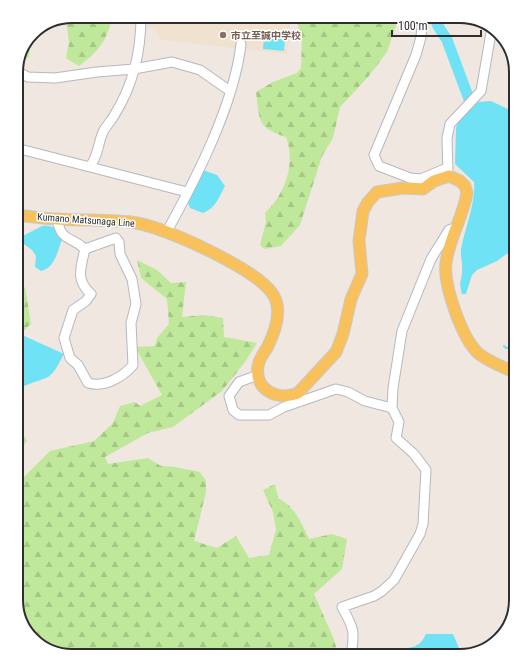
<svg xmlns="http://www.w3.org/2000/svg" width="532" height="672" font-family="'Roboto Condensed','Noto Sans JP',sans-serif">
	<style>
		.education { fill: #f1e2cf }
		.forest { fill: url(#forest-firs) }
		.water { fill: #6fe2f6 }
		.lines { fill: none; stroke-linecap: round; stroke-linejoin: round }
		.stream { stroke: #6fe2f6; stroke-width: 2 }
		.river { stroke: #6fe2f6; stroke-width: 11 }
		.minor-casing { stroke: #b4b8c2; stroke-width: 11 }
		.major-casing { stroke: #c9c9c9; stroke-width: 13 }
		.minor { stroke: #fff; stroke-width: 9 }
		.major { stroke: #f9c15c; stroke-width: 11 }
		.education-dot { fill: #8d6e63; stroke: #fff; stroke-width: 1.5 }
		.labels { text-anchor: middle; dominant-baseline: central; stroke-width: 3; stroke-linejoin: round; paint-order: stroke }
		.education-label { font-size: 10px; font-weight: bold; fill: #785e54; stroke: #fff; text-anchor: start }
		.street-label { font-size: 10px; fill: #2e2e2e; stroke: #fff }
		.rim { fill: none; stroke: #2e2e2e; stroke-width: 2 }
	</style>
	<defs>
		<pattern id="forest-firs" width="22" height="20" patternUnits="userSpaceOnUse"><rect width="22" height="20" fill="#bfe89b"/><path d="M5 1l3.5 6h-7zM16 11l3.5 6h-7z" fill="#a4c786"/></pattern>
	</defs>
	<rect width="100%" height="100%" fill="#f0e7e0"/>
	<path class="education" d="M143,16h148l-4,38 -125,-14 -8,-10 -10,-6z"/>
	<path class="forest" d="M72,16h41c-8,27 -12,33 -34,50l-13,-8 3,-15 -3,-25z
		M299,16h100l-12,36 -19,25 -28,30 -7,31 -11,18 -22,69 -19,21 -17,3 -4,-4 6,-23 -1,-9c20,-19 31,-49 21,-76 -30,-10 -26,-16 -30,-45l17,-10 24,-9 4,-5 1,-31 -5,-14z
		M31,38l-2,19 -11,7z
		M137,260l20,10 14,13 15,-1 -4,35 21,-2 20,3 1,19 33,6 -12,19 -23,29 -49,36 -25,6 -43,24 3,7 40,-6 13,8 14,1 25,5 6,9v11l-12,49 23,7 19,-12 13,22 20,-3 7,-25 -3,-18 -10,-22 12,-6 3,14c17,9 23,24 31,41l23,-5 15,5 -5,30 -28,25 19,43 6,19h-271l-24,-8 -19,-17 -9,-31v-115l34,-34 44,-10 19,-18 7,-17 15,-4 5,4 22,-11 -27,-48 20,-1 2,-8 12,-14 -2,-25 -26,-21z
		M25,287l6,37 -11,10 -4,9v-50z
		M16,433l9,4 2,4 -11,14z"/>
	<path class="water" d="M264,37l21,2 -1,12 -21,-2z
		M491,101l25,12v134l-19,14 -20,9 -5,5 -6,19h-4c-4,-14 0,-11 0,-24 1,-7 -2,-15 -1,-21 4,-21 15,-47 13,-67l-19,-18 1,-35 1,-6 21,-21z
		M200,169l17,6 8,11c-6,11 -9,22 -22,27l-13,-5 -3,-8z
		M42,226c11,-1 16,3 20,13 -4,11 -7,29 -21,32l-6,-4 1,-11 -4,-6 -15,-11z
		M20,334l44,20c-15,28 -12,21 -40,32l-8,15v-58z
		M426,634h27l9,21 -55,1 1,-8c10,-2 13,-4 18,-14z"/>
	<g class="lines">
		<path class="stream" d="M504,346l2,2 10,-1"/>
		<path class="river" d="M434,16l4,10 9,14 22,59"/>
		<g class="minor-casing">
			<path id="minor" d="M423,16l-2,21 -5,18 -42,100 5,11 31,12 11,1 26,-11
				M16,71l12,6 27,1 42,-6 37,-3 38,-7 28,8 30,21
				M16,148l171,44
				M90,166c8,-9 8,-23 13,-34 3,-6 9,-12 12,-18 18,-29 26,-64 26,-98
				M448,173l-1,-35 3,-14 31,-33 11,-64
				M57,219c4,23 14,17 28,30 -4,18 -10,31 6,45l-5,7 -13,9 -9,28 6,20 8,7 10,18c16,5 35,-6 45,-18l-2,-42 5,-19 -4,-25 -12,-25 -1,-12 -3,-4 -31,11
				M166,233c30,-54 68,-128 75,-189
				M258,375l-19,7 -10,14 4,14 6,5h30l15,-8 52,-18 12,3 17,9 27,7
				M351,656c4,-24 3,-28 -9,-49l32,-11 8,-5 12,-11 26,-46 3,-10 3,-54 -12,-16 -18,-16 3,-16 -7,-14 1,-20 9,-57 29,-72 18,-29 8,-3"/>
		</g>
		<g class="major-casing">
			<path id="major" d="M16,215c14,1 28,4 42,4 26,2 53,0 79,4 31,6 117,45 135,70 12,16 3,39 -5,55 -4,6 -8,11 -9,18 -4,25 21,35 40,27l38,-41 7,-18 8,-35 11,-25 -3,-33 4,-30 5,-9 9,-10 26,-4 20,1 11,-8 15,-5 11,5 5,5 2,7c-4,24 -18,46 -21,70 -3,22 16,75 32,90 10,9 26,14 38,20"/>
		</g>
		<use href="#minor" class="minor"/>
		<use href="#major" class="major"/>
	</g>
	<circle class="education-dot" cx="223" cy="35" r="4"/>
	<g class="labels">
		<g class="education-label">
			<text x="231" y="35">市立至誠中学校</text>
		</g>
		<g class="street-label">
			<text transform="translate(86 220) rotate(4)">Kumano Matsunaga Line</text>
		</g>
	</g>
	<path d="M0 0H532V672H0ZM72 23H460A49 49 0 0 1 509 72V600A49 49 0 0 1 460 649H72A49 49 0 0 1 23 600V72A49 49 0 0 1 72 23Z" fill="#fff" fill-rule="evenodd"/>
	<path class="rim" d="M72 23H460A49 49 0 0 1 509 72V600A49 49 0 0 1 460 649H72A49 49 0 0 1 23 600V72A49 49 0 0 1 72 23Z"/>
	<path d="M392 30v6h89v-6" fill="none" stroke="#2e2e2e" stroke-width="2"/>
	<text x="398" y="30" font-size="12" fill="#2e2e2e" stroke="#ffffff" stroke-width="3" paint-order="stroke">100 m</text>
</svg>
